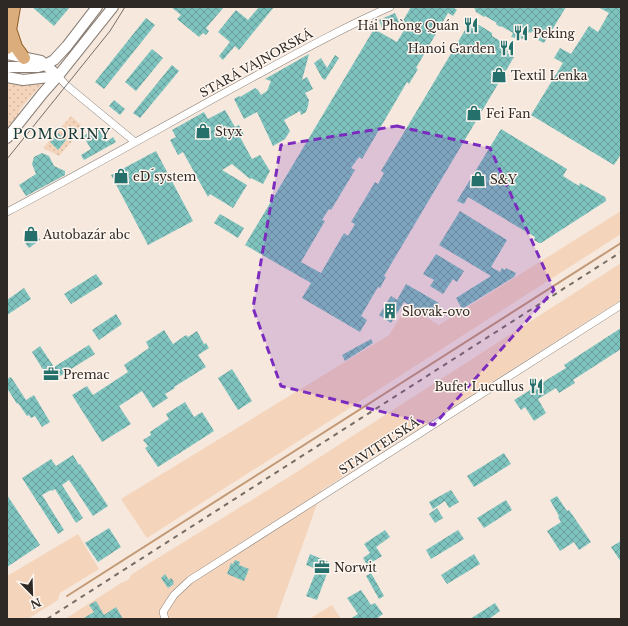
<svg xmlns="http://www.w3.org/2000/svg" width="628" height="626" font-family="'Libre Baskerville',serif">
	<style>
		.grass { fill: url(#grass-dots) }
		.garden { fill: #f4d5bc }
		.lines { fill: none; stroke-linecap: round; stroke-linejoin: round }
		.stream { stroke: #c39976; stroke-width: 2 }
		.building { fill: url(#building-cross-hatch) }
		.minor-casing { stroke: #8a7e74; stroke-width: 8 }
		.secondary-casing { stroke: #8a7e74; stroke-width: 12 }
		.primary-casing { stroke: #905b24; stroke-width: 14 }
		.minor { stroke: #fff; stroke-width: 7 }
		.secondary { stroke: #fff; stroke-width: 10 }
		.primary { stroke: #dcad7c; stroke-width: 12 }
		.tram { stroke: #756d66; stroke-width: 1 }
		.rail { stroke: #756d66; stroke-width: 2; stroke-dasharray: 5 5; stroke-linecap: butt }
		.marked { fill: #7b2cbf; fill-opacity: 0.2; stroke: #7b2cbf; stroke-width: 3; stroke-dasharray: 8 5; stroke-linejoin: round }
		.labels { text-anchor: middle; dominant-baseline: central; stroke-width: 3; stroke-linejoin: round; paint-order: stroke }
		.poi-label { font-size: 12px; fill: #2e2925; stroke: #fff6f0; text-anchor: start }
		.street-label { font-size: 12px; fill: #2e2925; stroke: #fff6f0 }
		.quarter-label { font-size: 14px; letter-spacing: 1px; fill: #163837; stroke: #fff6f0 }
	</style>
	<defs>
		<pattern id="grass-dots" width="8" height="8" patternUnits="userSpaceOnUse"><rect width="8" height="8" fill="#f4d5bc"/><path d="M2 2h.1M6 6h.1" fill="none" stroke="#d2b7a1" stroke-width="1.8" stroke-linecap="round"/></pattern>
		<pattern id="building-cross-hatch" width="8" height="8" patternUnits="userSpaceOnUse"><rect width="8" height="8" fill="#7fc3bf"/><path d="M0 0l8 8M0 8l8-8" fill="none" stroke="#689e9b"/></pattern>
	</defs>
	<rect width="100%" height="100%" fill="#f6e8dd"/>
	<path class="grass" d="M42,80l-1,5 -20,23 -5,11 -9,12v-50z
		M71,116l10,9 -9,12 1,3 -14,16 -16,-8z"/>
	<path class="garden" d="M621,211v23l-474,304 -26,-39 268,-164 18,-29 32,19z
		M621,263v37l-299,190 -46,129h-211l56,-36 7,-3 4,-6 160,-99z
		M78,534l21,35 -39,24 -2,7 -30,19h-21v-43z
		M332,605l9,14h-32z"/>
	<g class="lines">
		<path class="stream" d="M67,596l554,-353"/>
	</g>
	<path class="building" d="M32,7h38l-16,19z
		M171,7h53l-18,21 3,3 -3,4 -3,-2 -4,4 -22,-18 4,-4z
		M259,7h15l-35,43 -4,-4 -12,14 -4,-4 11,-14 -12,-10 18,-22 12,10z
		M411,7h42l4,3 -4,6 -5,-3 -32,55 2,1 -9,15 -2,-2 -45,77 -3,-2 -8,11 4,2 -24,40 -2,-1 -7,11 3,1 -24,41 20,11 23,-40 4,3 7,-12 -4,-2 24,-40 3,2 6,-11 -3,-2 90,-151 21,13v3l10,6 2,-2 8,5 -5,8 7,4 -130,219 2,1 -6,11 -2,-1 -17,29 6,4 -7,12 -58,-34 9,-15 -66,-38 129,-216 23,13 9,-15 -5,-3z
		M474,7h92l-22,36 -6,-3 3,-4 -9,-5 -1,2 -2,-1 -5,7 -13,-2 2,-4 -12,-7 -1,1 -4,-3 1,-1 -12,-7 -1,1 -8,-5z
		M598,7h23v147l-7,11 -83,-50 32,-52 -9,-5 6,-10 11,6 18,-28 9,6 11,-19z
		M395,13l4,9 -4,2 -1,-1 -12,5 -3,-8z
		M146,18l9,7 -51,64 -9,-7z
		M152,49l11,9 -27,33 -11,-9z
		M309,54l-7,26 5,-3 6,12 -8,4 4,7 -1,6 -2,6 -5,3 -1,-4 -16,9 6,11 -5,8 -12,7 -16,-34 -13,7 -10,-20 5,-3 1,1 15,-9 3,2 3,5 6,-4 4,-10 -6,-2z
		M335,55l4,3 -14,22 -3,-2 -8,-15 7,-5 6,10z
		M172,65l7,6 -39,47 -7,-5z
		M114,100l11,9 -5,6 -11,-9z
		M225,110l10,17 4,-2 5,10 -4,2 12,22 8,-4 10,16 -7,13 -12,-6 -1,1 -18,-15 -10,6 25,15 -14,23 -23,-14 -2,3 -25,-45 -5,3 -8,-15 6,-3 -4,-7 32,-18 4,7z
		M98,128l8,14 7,-5 3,5 -32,18 -3,-5 10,-6 -8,-13z
		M501,129l66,40 -4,7 16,10 1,-3 25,14 1,2v2l-65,42h-2l-5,-3 1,-3 -67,-40 -4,7 -7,-3z
		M58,133l8,7 -8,10 -8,-8z
		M156,151l37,70 -45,24 -37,-70z
		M42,153l7,3 5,10 11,5v4l-39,21 -7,-11 17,-11 -4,-10 2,-7z
		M460,211l47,29 -16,27 9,5 2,-4 3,2 1,-2 10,5 -2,4 -52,32 -6,-11 35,-22 -52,-31z
		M220,214l24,14 -6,10 -24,-15z
		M38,236l2,4 -11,8 -4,-5 9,-6 1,1z
		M436,254l28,17 -7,11 -4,-3 -10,15 -13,-8 4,-6 -11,-6z
		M96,274l7,10 -32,20 -7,-10z
		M406,284l33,19 -9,14 -26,-15 -13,21 -12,-8 12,-19 6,4z
		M24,288l7,11 -24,16v-15z
		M116,314l6,10 -23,16 -7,-10z
		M621,328v21l-48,31 2,3 -16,10 -3,-5 -18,11 8,14 -12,8 -9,-14 -4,3 -7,-10 52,-32 -2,-3z
		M164,330l9,14 13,-9 2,2 9,-6 7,13 2,-1 3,5 -11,7 8,12 -32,20 1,1 -10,6 3,4 -15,10 -11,-17 -23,15 12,18 -29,18 -30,-47 15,-9 6,9 35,-23 -4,-7 25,-17 -3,-6z
		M371,339l2,4 -28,18 -3,-6z
		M89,345l6,9 -35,22 -1,-1 -13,7 -3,-4 4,-2 -15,-24 8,-6 14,21z
		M232,369l20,32 -14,9 -20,-32z
		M11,377l15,23 8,-5 16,27 -8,5 -7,-11 -4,2 -2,-3 -2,1 -9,-13 -1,1 -10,-16v-9z
		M185,402l9,15 8,-5 12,19 -56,36 -13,-19 3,-2 -5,-6 8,-5 -1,-3 19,-13 -3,-5z
		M504,453l7,11 -37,23 -7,-11z
		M73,455l6,10 1,-1 28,42 -15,10 -24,-36 -7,5 21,33 -7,5 -21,-34 -3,2 -1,-1 -9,5 22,35 -6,4 -36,-56 29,-19 5,7z
		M451,490l8,12 -10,6 -4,-7 -12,8 -4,-7z
		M7,495l33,50 -33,22z
		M557,496l10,15 2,-1 22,32 -12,8 -5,-8 -14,9 -13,-20 14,-9 -3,-5 1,-1 -9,-16z
		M506,500l6,10 -28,18 -7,-10z
		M437,508l6,10 -8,5 -6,-9z
		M109,528l12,19 -23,15 -13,-19z
		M385,530l5,7 -14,10 6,9 -15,9 -4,-7 7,-5 -6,-9z
		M458,530l6,9 -33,20 -5,-9z
		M621,541v21l-10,-15z
		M310,554l21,9 -14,37 -11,-4 11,-27 -11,-4z
		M474,554l6,10 -33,20 -6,-9z
		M235,560l5,2 -1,3 10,4 -5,12 -17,-7 4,-11 2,1z
		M371,573l13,23 -5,3 -13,-23z
		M165,574l4,6 2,-2 3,4 -1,1 1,1 -6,4 -7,-10z
		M361,590l10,15 4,-2 8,11 -7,5h-26l8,-5 -11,-16z
		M96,601l8,14 12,-8 7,12h-41l12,-7 -5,-7z
		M495,603l5,8 -11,8h-19z"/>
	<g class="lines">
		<g class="minor-casing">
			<path id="minor" d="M58,76l8,9 69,57
				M7,212c84,-44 167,-92 250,-137 44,-24 87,-48 133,-68
				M165,619l-2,-7 11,-17 16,-15 431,-275"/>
		</g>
		<g class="secondary-casing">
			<path id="secondary" d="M7,54l34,7 17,15
				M7,67h31l7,-2 9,-5 13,-14 30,-39
				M7,77l16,3 35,-4
				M7,138l36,-45 15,-17 55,-69"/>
		</g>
		<g class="primary-casing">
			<path id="primary" d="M11,32l5,15 8,11
				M7,48l7,-41"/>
		</g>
		<use href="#minor" class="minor"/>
		<use href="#secondary" class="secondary"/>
		<use href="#primary" class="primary"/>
		<path class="tram" d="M7,159l103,-128 15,-24"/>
		<path class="rail" d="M47,619l574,-367"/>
	</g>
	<path class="marked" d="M397,126l93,22 64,142 -120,135 -153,-39 -28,-78 28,-163z"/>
	<defs>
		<g id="restaurant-bare" transform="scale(1.2)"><path d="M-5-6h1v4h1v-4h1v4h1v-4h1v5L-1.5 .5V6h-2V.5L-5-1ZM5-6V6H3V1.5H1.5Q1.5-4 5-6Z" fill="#26706c" stroke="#fff6f0" stroke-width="2.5" paint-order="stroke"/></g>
		<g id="shop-bare" transform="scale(1.2)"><path d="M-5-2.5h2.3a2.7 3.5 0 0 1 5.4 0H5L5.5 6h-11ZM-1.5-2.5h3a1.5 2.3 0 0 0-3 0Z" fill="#26706c" stroke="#fff6f0" stroke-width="2.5" paint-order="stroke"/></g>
		<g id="building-bare" transform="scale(1.2)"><path d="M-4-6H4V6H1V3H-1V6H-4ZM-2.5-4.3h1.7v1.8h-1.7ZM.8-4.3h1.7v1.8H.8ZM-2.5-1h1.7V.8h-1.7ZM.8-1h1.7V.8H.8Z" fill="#26706c" stroke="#fff6f0" stroke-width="2.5" paint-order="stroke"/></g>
		<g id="office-bare" transform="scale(1.2)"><path d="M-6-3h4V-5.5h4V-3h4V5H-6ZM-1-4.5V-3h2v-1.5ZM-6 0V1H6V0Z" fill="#26706c" stroke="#fff6f0" stroke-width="2.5" paint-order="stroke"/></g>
	</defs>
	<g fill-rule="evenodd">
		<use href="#restaurant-bare" x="471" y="25"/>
		<use href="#restaurant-bare" x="521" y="33"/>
		<use href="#restaurant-bare" x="507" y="48"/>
		<use href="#shop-bare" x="499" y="75"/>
		<use href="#shop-bare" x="474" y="113"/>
		<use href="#shop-bare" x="203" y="131"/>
		<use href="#shop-bare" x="121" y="176"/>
		<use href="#shop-bare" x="478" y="179"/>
		<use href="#shop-bare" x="31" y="234"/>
		<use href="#building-bare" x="390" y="311"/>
		<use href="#office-bare" x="51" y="374"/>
		<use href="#restaurant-bare" x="536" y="386"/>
		<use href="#office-bare" x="322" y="567"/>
	</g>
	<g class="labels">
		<g class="poi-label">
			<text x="459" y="25" text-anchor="end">Hải Phòng Quán</text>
			<text x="533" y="33">Peking</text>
			<text x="495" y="48" text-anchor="end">Hanoi Garden</text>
			<text x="511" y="75">Textil Lenka</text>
			<text x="486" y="113">Fei Fan</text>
			<text x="215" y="131">Styx</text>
			<text x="133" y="176">eD´system</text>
			<text x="490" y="179">S&amp;Y</text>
			<text x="43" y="234">Autobazár abc</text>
			<text x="402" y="311">Slovak-ovo</text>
			<text x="63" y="374">Premac</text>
			<text x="524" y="386" text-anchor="end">Bufet Lucullus</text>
			<text x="334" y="567">Norwit</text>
		</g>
		<g class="street-label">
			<text transform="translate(256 63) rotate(-29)">STARÁ VAJNORSKÁ</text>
			<text transform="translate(379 446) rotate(-33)">STAVITEĽSKÁ</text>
		</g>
		<g class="quarter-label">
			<text x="62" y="134">POMORINY</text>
		</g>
	</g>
	<rect width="628" height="626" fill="none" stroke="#2e2925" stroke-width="16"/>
	<g transform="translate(32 594) rotate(157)" stroke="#fff6f0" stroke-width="3" paint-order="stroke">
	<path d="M0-3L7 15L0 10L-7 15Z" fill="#2e2925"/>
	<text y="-6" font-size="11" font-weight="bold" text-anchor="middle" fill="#2e2925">N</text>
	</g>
</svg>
